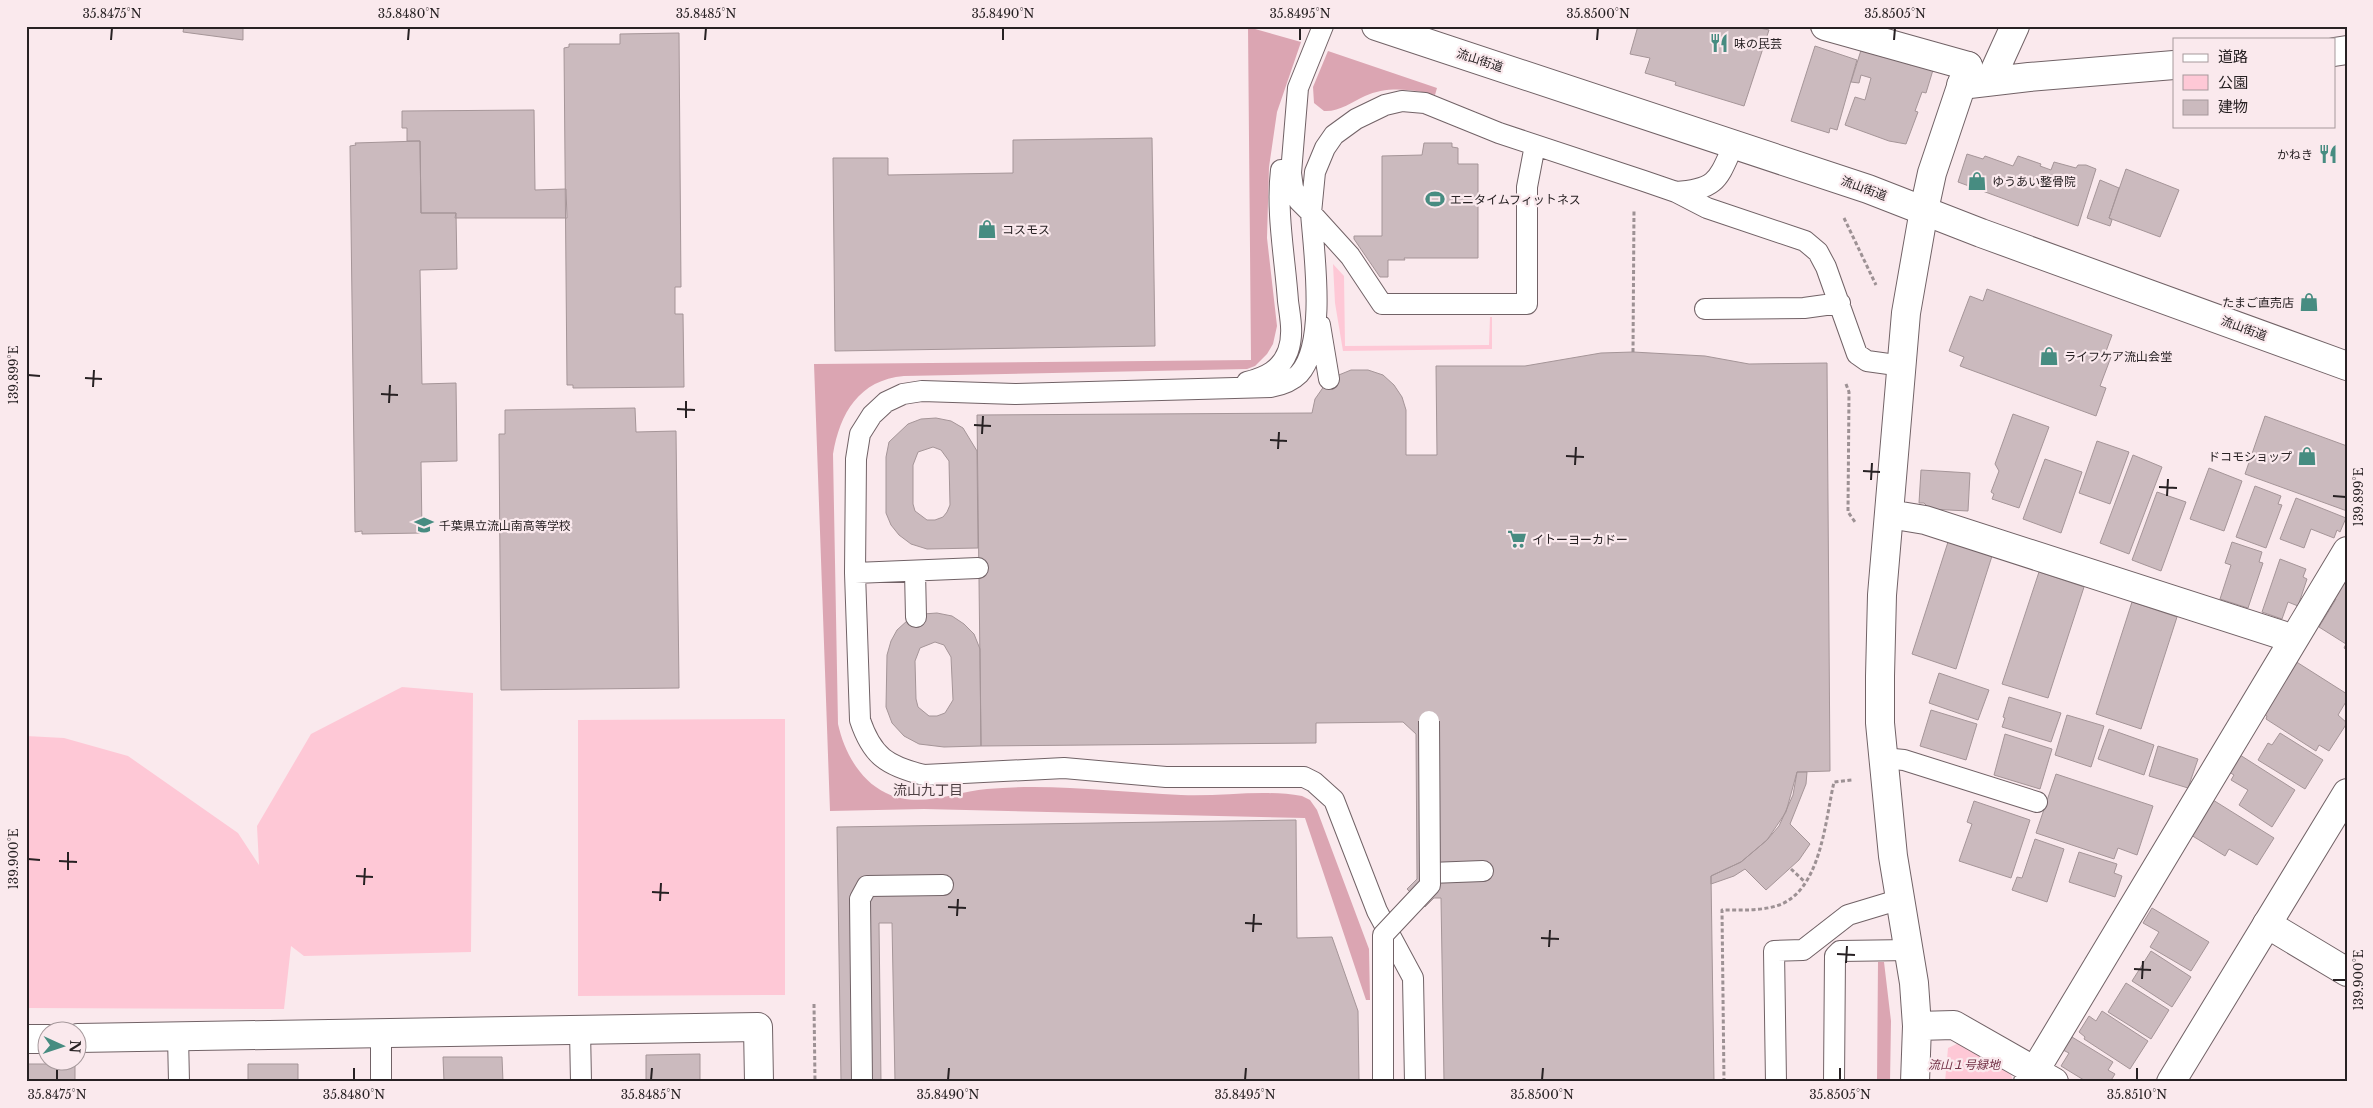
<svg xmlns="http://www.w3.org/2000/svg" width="2373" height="1108" font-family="'Libre Baskerville','Noto Sans JP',serif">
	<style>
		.green { fill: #fec8d6 }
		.forest { fill: #dba5b2 }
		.building { fill: #cbbabe; stroke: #a59598; fill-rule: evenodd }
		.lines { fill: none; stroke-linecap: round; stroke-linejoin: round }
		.lane-casing { stroke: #716266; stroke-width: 22 }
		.street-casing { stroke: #716266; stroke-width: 30 }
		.secondary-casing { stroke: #716266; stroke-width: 30 }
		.primary-casing { stroke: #716266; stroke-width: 30 }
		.path { stroke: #9d9194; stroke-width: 3; stroke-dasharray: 4 2.5; stroke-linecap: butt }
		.lane { stroke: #fff; stroke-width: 20 }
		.street { stroke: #fff; stroke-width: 28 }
		.secondary { stroke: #fff; stroke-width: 28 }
		.primary { stroke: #fff; stroke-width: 28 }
		.lane-bridge-casing { stroke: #716266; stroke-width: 22; stroke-linecap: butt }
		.lane-bridge { stroke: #fff; stroke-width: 20 }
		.ticks { fill: none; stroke: #272123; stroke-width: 2 }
		.labels { text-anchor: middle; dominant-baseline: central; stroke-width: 4.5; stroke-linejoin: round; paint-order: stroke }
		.poi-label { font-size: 12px; fill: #272123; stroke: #fae9ed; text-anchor: start }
		.street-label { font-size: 12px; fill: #272123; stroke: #fae9ed }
		.park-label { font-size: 12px; font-style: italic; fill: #712f44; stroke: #fae9ed }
		.neighbourhood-label { font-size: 14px; fill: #4d3f42; stroke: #fae9ed }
		.neatline { fill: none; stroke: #272123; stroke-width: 2 }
		.ticks-label { font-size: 12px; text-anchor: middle; fill: #272123 }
	</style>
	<rect width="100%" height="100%" fill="#fae9ed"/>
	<path class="green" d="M1333,264l11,12 1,70 144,-1 1,-28h2v32l-149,2 -8,-48z
		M402,687l71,6 -2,259 -167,4 -13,-10 -7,63 -255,-1 -3,-3v-269l38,2 64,18 110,77 21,32 -2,-39 54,-92z
		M785,719v276l-207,1v-276z
		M1961,1042l49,28 3,12h-68l3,-34z"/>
	<path class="forest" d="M1248,27l53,15 -24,70 -8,55 -2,71 10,88 -4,18 -6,10 -12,12 -8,3 -343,7c-45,4 -64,37 -71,78l5,270c6,27 21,56 48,69 33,16 68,-1 101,-4 64,-6 129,3 194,6 39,2 82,-6 121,1l8,4 7,10 52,139 1,51h-4l-61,-182 -381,-9 -94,2 -16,-447 437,-4z
		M1328,51l109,37 -2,7c-22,-6 -49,-9 -70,1 -13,6 -26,16 -41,15l-10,-8 -1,-16z
		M1878,962h6l7,59 -1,61h-13z"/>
	<path class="building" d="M184,26h59v14l-60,-8z
		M1638,26h123l-1,2 9,2 -25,76 -69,-21 1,-3 -31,-9 5,-15 -20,-4z
		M679,33l2,254h-6v27h8l1,73 -111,1v-3h-6l-3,-337 5,-1v-3h51v-10z
		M1815,46l42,14 -20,70 -7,-2 -1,5 -38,-12z
		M1862,47l49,18v-3l22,8 -7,23 -4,-1 -7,19 3,1 -12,32 -17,-3 -44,-16 10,-28 10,3 6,-22 -10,-3 -2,8 -8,-1z
		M534,110l1,80 31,-1 1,29h-112l1,-5h-35l-1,-72h-13v-13h-5v-17z
		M1152,138l3,208 -320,5 -2,-193h55v17l125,-2v-33z
		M420,141l1,72h35l1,56 -37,1 2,114 34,-1 1,78 -36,1 1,71 -60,1v-3l-7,1 -5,-386 6,-1 -1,-2z
		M1424,143h28v4l6,1v16h20v94h-74l1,2h-17v17h-8l-26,-38v-3h28v-80l40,-1z
		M1967,154l16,5 2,-3 28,10 5,-10 23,8 -1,2 11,4 3,-8 22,6 2,-3h8l10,4 -18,57 -120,-44z
		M2126,169l53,21 -19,47 -51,-19z
		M2100,180l19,8 -10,30 3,2 -2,6 -23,-8z
		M1987,289l125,46 -7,19 6,3 -11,29 6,2 -10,28 -136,-50 4,-9 -15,-6 21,-55 13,5z
		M1633,352l72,4 44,8 78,-1 3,408 -33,1 -11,40 -19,28 -26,22 -30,14 3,206h-270l-3,-184h-7l-9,9 -18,-18 10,-10 -1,-145 -13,-12 -87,1v20l-335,3 -4,-331 335,-2 3,-14 14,-20 22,-9h17l15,5 11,10 8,12 4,13v45h31l-1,-89h89l76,-13z
		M635,408l1,24 40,-1 3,257 -178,2 -2,-256h6v-24z
		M2013,414l36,13 -30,81 -27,-9 2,-5 -3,-2 8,-21 -4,-7z
		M2265,416l82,30v65l-102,-37z
		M936,418l15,3 12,7 14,23 1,97 -51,1 -16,-5 -12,-9 -8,-10 -5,-12v-56l3,-15 19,-18 13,-5zM933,447l8,3 8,11 1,44 -3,7 -4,5 -8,3h-8l-12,-9 -2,-7v-39l5,-13z
		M2097,441l32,11 -19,52 -31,-11z
		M2133,455l29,12 -33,87 -29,-11z
		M2045,459l37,13 -21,61 -38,-14z
		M2209,468l33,13 -18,50 -34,-12z
		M1921,470l49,3 -2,38 -38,-2 -6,-6h-5z
		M2255,486l26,10 -3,8 4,1 -16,43 -30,-11z
		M2157,492l29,10 -25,69 -29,-11z
		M2296,498l50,20 -6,14 -3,-2 -3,8 -23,-9 -7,19 -24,-9z
		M1948,542l44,14 -36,113 -44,-15z
		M2232,542l30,10 -3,10 4,1 -15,45 -28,-9 11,-34 -6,-2z
		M2280,559l26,10 -3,8 4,2 -9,27 -10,-4 -6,17 -20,-7z
		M2039,572l45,15 -36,111 -46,-14z
		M2347,573v77l-3,-2 2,-4 -27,-17 17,-28 -4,-3z
		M2132,602l45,15 -36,112 -45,-15z
		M937,613l15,3 12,8 10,10 6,15 1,97 -37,1 -25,-3 -15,-8 -12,-13 -6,-16 1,-52 4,-14 6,-11 11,-10 15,-6zM935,642l9,3 7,12 2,43 -8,13 -8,3h-8l-11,-9 -2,-8 -1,-38 5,-13z
		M2295,661l52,33v6l-9,15 9,8 -18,28 -10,-6 -3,6 -50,-32 1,-3 -5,-3z
		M1939,673l50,17 -11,30 -49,-17z
		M2009,697l52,16 -10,29 -49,-15 3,-9 -2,-1z
		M1931,710l46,14 -11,36 -46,-14z
		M2067,715l37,11 -13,41 -36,-12z
		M2109,729l45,16 -10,30 -46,-16z
		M2280,733l43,27 -18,29 -47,-29 10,-17 4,2z
		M2005,734l47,15 -12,40 -46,-14z
		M2158,746l40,13 -10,29 -39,-12z
		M2240,755l55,35 -23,37 -33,-22 9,-15 -17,-10 3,-5 -5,-3z
		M1797,772h10l-1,12 -16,40 20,20 -11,16 -33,30 -21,-21 -11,7 -23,8v-8l30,-14 26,-22 12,-14 14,-31z
		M2056,774l97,32 -16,49 -19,-7 -4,11 -78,-26z
		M2213,800l61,38 -17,27 -28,-16 -4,7 -34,-21z
		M1974,801l56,19 -19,58 -52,-17 13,-37 -5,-2z
		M1296,820l1,118 35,-1 26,74 1,71h-464l-3,-159h-13l2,159h-40l-4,-255z
		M2035,839l29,10 -17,53 -35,-12 5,-13 5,1z
		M2079,852l38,12 -3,9 8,3 -7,21 -46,-15z
		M2152,908l57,34 -18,29 -41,-24 9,-15 -16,-9z
		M2151,951l40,26 -19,30 -40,-26z
		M2126,983l43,27 -18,29 -43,-27z
		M2102,1011l46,30 -18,28 -46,-30 1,-2 -6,-5 10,-16 7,5z
		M2072,1037l41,25 -5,8 7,4 -5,8h-23l-26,-16 8,-13 -6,-3z
		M700,1054v28h-54v-27z
		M443,1057h59l1,25h-59z
		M26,1064h49v18h-49z
		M248,1064h50v18h-50z"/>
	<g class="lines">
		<g class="lane-casing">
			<path id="lane" d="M1323,26l-25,62 -7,85 2,15 6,13 12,12 4,-41 10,-24 9,-13 22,-16 29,-14 17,-4 23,2 74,30 145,48 32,11 31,16 98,33 13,11 8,15 31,87 10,7 36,5
				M1676,192c42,-3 42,-13 58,-48
				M1311,213c3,40 16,131 -12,161 -8,8 -17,11 -28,13l-256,7 -93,-3 -19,3 -17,8 -14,13 -12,19 -4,25 -1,114 5,147c12,36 27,46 64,55l140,-7 102,9h138l10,5 20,18 43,111 36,67 2,104
				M1311,213l39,43 32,48h145v-117l8,-42
				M1705,309l99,-1 36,-5
				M1320,325l9,54
				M1247,382c19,-5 34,-12 41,-31 6,-17 2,-34 0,-50 -3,-43 -12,-89 -7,-131
				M915,571l1,46
				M855,573l123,-5
				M1883,758l21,2 133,42
				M1430,873l53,-2
				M580,1030l1,52
				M381,1033v49
				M178,1036l1,46
				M862,1082l-2,-183 7,-13 76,-1
				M1776,1082l-2,-131 29,-1 45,-35 53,-16
				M1834,1082l1,-126 5,-5 70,-1"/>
		</g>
		<g class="street-casing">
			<path id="street" d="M1825,26l143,40
				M2334,52l13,-2
				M1990,81l25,-55
				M1961,85l68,-8 145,-12
				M1889,514l36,6 369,119
				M2267,924l80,48
				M1917,1026l37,-1 100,57
				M78,1038l680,-11 1,55
				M26,1039h22
				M1915,1082l2,-56 -3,-43 -21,-127 -13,-133v-47l2,-81 24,-282 18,-103
				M2028,1082l319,-531"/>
		</g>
		<g class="secondary-casing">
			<path id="secondary" d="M1924,210l8,-37 36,-107
				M2171,1082l176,-289"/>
		</g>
		<g class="primary-casing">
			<path id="primary" d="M1376,26l492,163 113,44 366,133"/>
		</g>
		<path class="path" d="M1844,218l32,67
			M1633,352l1,-143
			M1846,384l3,8 -1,120 7,10
			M1791,869l14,13
			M814,1004l1,78
			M1724,1082l-2,-172c19,0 37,1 54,-4 45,-13 49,-85 58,-124l18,-2"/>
		<use href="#lane" class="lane"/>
		<use href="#street" class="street"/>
		<use href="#secondary" class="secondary"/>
		<use href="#primary" class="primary"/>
		<g class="lane-bridge-casing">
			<path id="lane-bridge" d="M1383,1082v-147l47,-50 -1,-164"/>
		</g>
		<use href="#lane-bridge" class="lane-bridge"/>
	</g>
	<path class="ticks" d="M111,40l1,-12M408,40l1,-12M705,40l1,-12M1003,40v-12M1300,40v-12M1597,40l1,-12M1894,40l1,-12M28,375l12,1M85,378l17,1M93,387l1,-17M381,394l17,1M389,403l1,-18M677,409l18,1M686,418v-17M974,425l17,1M982,434l1,-18M1270,440l17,1M1278,449l1,-17M1566,456l18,1M1575,465l1,-18M1863,471l17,1M1871,480l1,-17M2159,487l18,1M2167,496l1,-17M2333,496l13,1M28,859l12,1M59,861l18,1M68,870v-18M356,876l17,1M364,885l1,-17M652,892l17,1M660,901l1,-18M948,907l18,1M957,916l1,-17M1245,923l17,1M1253,932l1,-18M1541,938l18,1M1549,947l1,-17M1837,954l18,1M1846,963l1,-17M2134,969l17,1M2142,979l1,-18M2333,980h13M57,1080v-12M354,1080v-12M651,1080l1,-12M948,1080l1,-12M1245,1080l1,-12M1542,1080l1,-12M1840,1080v-12M2137,1080v-12"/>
	<defs>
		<g id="restaurant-bare" transform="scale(1.5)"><path d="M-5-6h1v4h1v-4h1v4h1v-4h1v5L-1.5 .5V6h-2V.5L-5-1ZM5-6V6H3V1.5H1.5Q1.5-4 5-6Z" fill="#478c81" stroke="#fae9ed" stroke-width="2.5" paint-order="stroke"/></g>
		<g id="shop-bare" transform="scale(1.5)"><path d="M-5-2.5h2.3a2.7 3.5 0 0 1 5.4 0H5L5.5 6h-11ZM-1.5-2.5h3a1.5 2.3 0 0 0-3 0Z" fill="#478c81" stroke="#fae9ed" stroke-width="2.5" paint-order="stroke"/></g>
		<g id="stadium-bare" transform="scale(1.5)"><path d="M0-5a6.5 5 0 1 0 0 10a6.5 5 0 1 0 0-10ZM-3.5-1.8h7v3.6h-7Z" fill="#478c81" stroke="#fae9ed" stroke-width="2.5" paint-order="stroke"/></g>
		<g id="school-bare" transform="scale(1.5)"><path d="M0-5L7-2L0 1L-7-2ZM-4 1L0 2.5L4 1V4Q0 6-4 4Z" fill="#478c81" stroke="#fae9ed" stroke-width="2.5" paint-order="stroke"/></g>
		<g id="supermarket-bare" transform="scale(1.5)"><path d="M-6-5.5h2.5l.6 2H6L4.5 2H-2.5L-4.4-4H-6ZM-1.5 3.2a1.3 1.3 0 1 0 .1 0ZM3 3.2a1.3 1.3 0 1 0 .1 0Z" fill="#478c81" stroke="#fae9ed" stroke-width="2.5" paint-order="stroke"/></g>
	</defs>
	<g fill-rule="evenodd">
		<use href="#restaurant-bare" x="1719" y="43"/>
		<use href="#restaurant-bare" x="2328" y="154"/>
		<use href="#shop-bare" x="1977" y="181"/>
		<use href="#stadium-bare" x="1435" y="199"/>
		<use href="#shop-bare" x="987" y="229"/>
		<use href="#shop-bare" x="2309" y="302"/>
		<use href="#shop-bare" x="2049" y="356"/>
		<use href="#shop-bare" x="2307" y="456"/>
		<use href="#school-bare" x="424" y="525"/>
		<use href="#supermarket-bare" x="1517" y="539"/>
	</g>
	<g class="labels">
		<g class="poi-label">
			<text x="1734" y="43">味の民芸</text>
			<text x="2313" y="154" text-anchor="end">かねき</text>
			<text x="1992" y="181">ゆうあい整骨院</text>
			<text x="1450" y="199">エニタイムフィットネス</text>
			<text x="1002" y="229">コスモス</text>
			<text x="2294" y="302" text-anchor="end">たまご直売店</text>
			<text x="2064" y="356">ライフケア流山会堂</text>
			<text x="2292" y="456" text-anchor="end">ドコモショップ</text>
			<text x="439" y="525">千葉県立流山南高等学校</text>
			<text x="1532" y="539">イトーヨーカドー</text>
		</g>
		<g class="street-label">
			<text transform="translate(1480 60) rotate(18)">流山街道</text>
			<text transform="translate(1864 188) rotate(20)">流山街道</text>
			<text transform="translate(2244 328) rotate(20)">流山街道</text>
		</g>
		<g class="park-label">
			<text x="1964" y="1064">流山１号緑地</text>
		</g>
		<g class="neighbourhood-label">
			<text x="928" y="790">流山九丁目</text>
		</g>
	</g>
	<rect width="2373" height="1108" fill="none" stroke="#fae9ed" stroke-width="55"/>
	<rect x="2173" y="38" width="162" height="90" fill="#fae9ed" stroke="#a6999c"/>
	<rect x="2183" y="54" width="25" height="8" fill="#ffffff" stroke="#a6999c"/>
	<text x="2218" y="62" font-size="15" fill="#272123">道路</text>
	<rect x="2183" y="75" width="25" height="15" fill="#fec8d6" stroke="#a6999c"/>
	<text x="2218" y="88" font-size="15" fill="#272123">公園</text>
	<rect x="2183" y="100" width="25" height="15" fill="#cbbabe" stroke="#a6999c"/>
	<text x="2218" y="112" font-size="15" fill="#272123">建物</text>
	<g transform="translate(62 1046) rotate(93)"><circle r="24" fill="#fae9ed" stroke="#a6999c"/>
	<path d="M0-4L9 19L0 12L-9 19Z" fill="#478c81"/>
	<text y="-8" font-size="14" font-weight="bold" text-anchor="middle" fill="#272123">N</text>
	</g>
	<rect x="28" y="28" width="2318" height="1052" class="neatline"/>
	<g class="ticks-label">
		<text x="112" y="18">35.8475°N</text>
		<text x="409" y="18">35.8480°N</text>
		<text x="706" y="18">35.8485°N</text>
		<text x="1003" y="18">35.8490°N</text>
		<text x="1300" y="18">35.8495°N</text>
		<text x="1598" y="18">35.8500°N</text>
		<text x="1895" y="18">35.8505°N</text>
		<text transform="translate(14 375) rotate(-90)" y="4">139.899°E</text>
		<text transform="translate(2359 497) rotate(-90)" y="4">139.899°E</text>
		<text transform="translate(14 859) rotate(-90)" y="4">139.900°E</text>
		<text transform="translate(2359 980) rotate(-90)" y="4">139.900°E</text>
		<text x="57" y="1099">35.8475°N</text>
		<text x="354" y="1099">35.8480°N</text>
		<text x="651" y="1099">35.8485°N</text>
		<text x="948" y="1099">35.8490°N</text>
		<text x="1245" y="1099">35.8495°N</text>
		<text x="1542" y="1099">35.8500°N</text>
		<text x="1840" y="1099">35.8505°N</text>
		<text x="2137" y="1099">35.8510°N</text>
	</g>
</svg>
